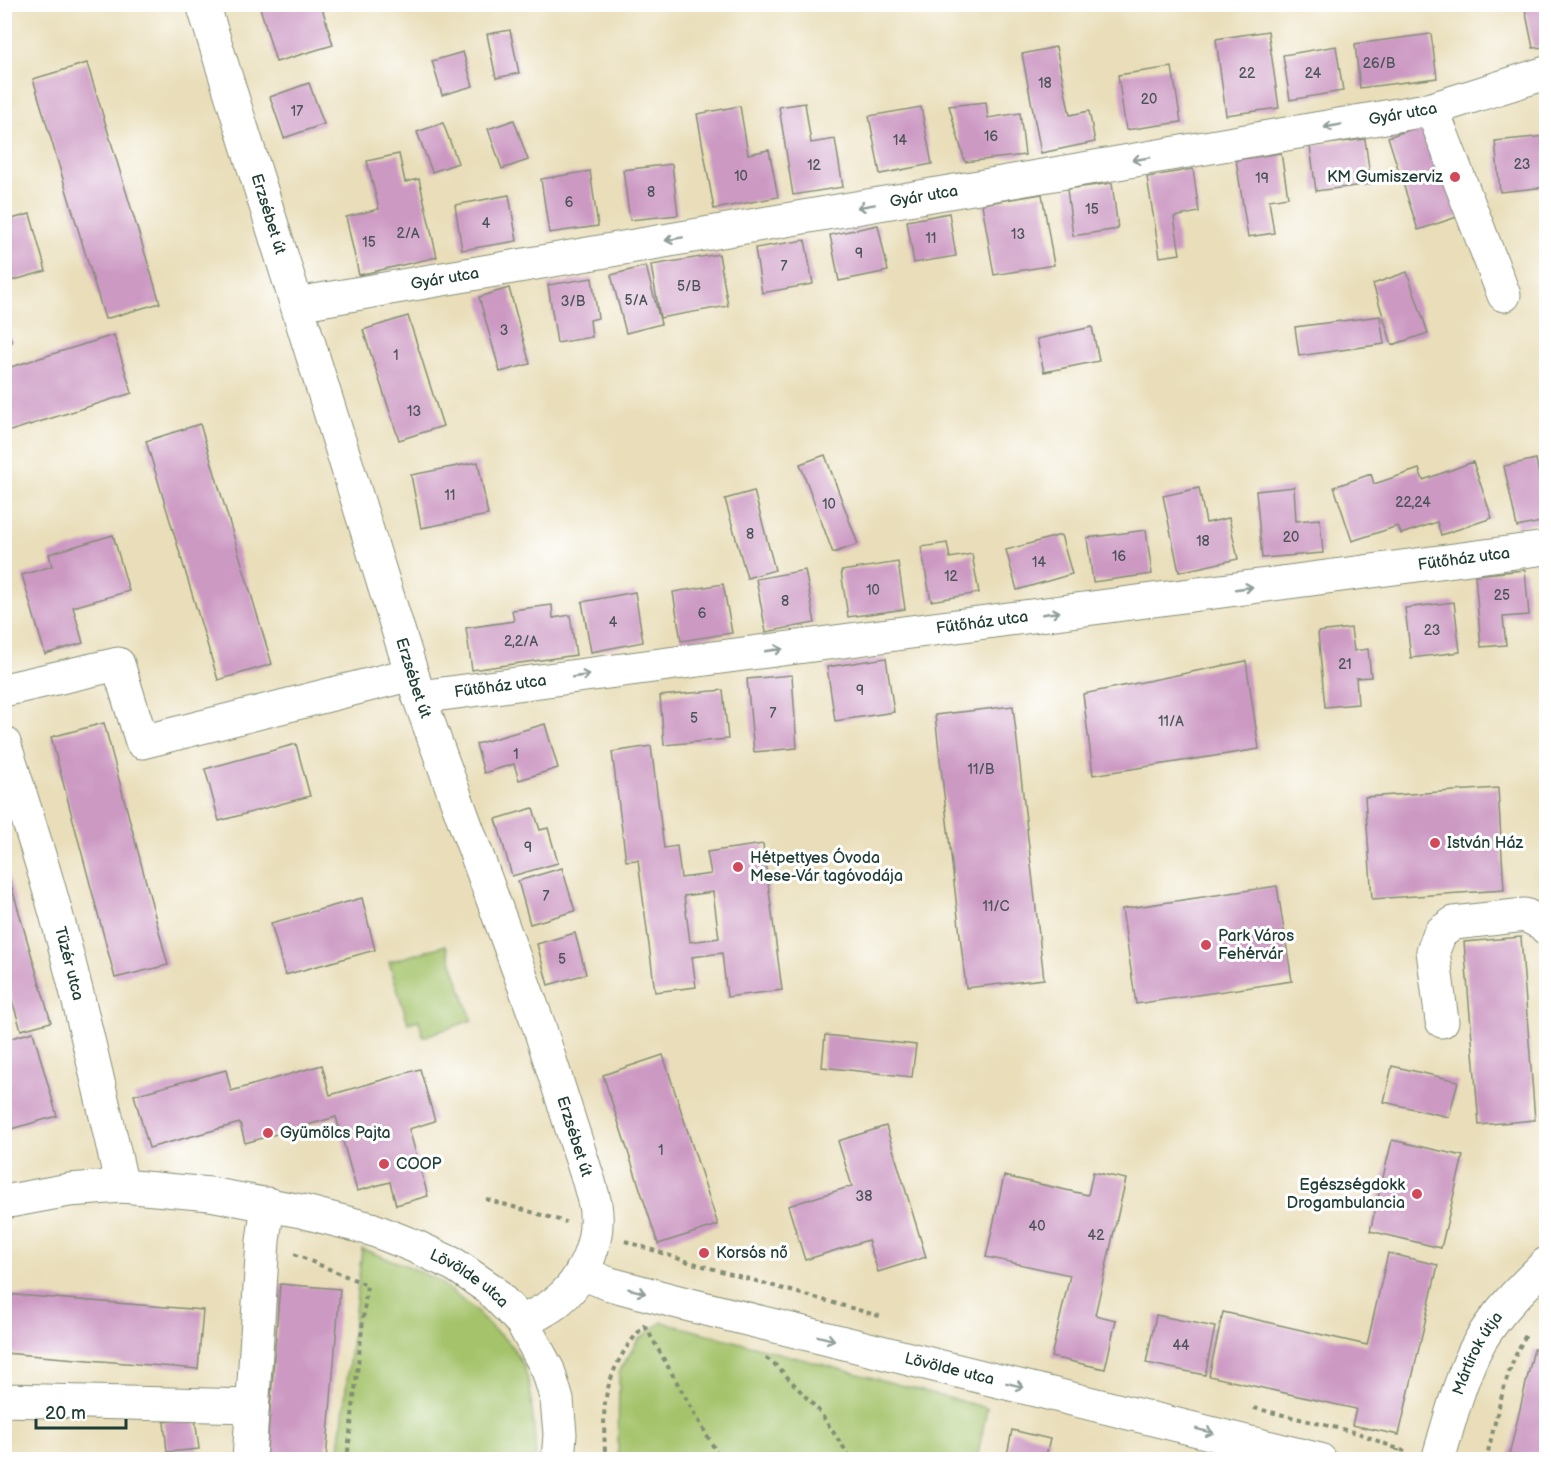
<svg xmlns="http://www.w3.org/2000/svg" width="1551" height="1464" font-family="'Balsamiq Sans',sans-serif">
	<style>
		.green { fill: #a4c36b; stroke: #628050; stroke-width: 1.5 }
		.building { fill: #cc99c3; fill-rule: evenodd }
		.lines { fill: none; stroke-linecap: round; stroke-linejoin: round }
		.minor-casing { stroke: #848e76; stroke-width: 35 }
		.major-casing { stroke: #848e76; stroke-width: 35 }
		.path { stroke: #848e76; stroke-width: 4; stroke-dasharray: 4.5 4.5; stroke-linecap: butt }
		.minor { stroke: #fff; stroke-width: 33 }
		.major { stroke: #fff; stroke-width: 33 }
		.oneway { stroke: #8f9e9a }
		.poi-dot { fill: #d1495b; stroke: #fff; stroke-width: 2 }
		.labels { text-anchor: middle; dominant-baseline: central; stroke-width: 6; stroke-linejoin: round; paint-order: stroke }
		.number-label { font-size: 14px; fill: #4a5458 }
		.street-label { font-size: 16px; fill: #1f3d34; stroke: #fff }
		.poi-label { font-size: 16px; fill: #1f3d34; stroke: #fff; text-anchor: start }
	</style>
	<rect width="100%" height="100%" fill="#fff"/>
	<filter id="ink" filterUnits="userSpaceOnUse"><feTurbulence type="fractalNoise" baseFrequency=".0167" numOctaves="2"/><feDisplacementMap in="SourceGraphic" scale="12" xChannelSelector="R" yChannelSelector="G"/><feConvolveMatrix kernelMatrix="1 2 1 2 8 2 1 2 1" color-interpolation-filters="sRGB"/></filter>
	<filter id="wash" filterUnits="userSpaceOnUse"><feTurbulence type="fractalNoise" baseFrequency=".008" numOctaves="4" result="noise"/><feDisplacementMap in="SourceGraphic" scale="24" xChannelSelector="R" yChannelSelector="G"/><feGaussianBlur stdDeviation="1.35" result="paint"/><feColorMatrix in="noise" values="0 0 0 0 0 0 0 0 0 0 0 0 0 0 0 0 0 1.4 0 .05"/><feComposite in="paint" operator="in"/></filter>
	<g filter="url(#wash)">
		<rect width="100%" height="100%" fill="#e9deb9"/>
		<path class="green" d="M446,945l26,75 -49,17 -4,-17 -11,3 -19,-61z
			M362,1249l48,18 27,13 38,30 17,18 19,17 13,21 6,22 5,53 1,18h-198z
			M662,1322l325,86 -10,51h-359l1,-87 19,-32z"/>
		<g id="blocks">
			<path class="building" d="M259,4h62l12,41 -57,17z
				M1524,4h22v43l-13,1z
				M510,30l9,43 -23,5 -9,-44z
				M1268,31l11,77 -53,7 -10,-76z
				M1431,34l6,44 -77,10 -5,-44z
				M1336,46l7,45 -53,9 -7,-45z
				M1056,47l14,68 19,-4 6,31 -54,11 -19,-99z
				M463,52l10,34 -31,9 -10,-34z
				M87,63l73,240 -55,16 -72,-240z
				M1172,67l9,55 -55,8 -8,-55z
				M309,83l15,41 -40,14 -14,-41z
				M986,102l2,16 32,-5 5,42 -60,7 -16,-56z
				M805,103l6,40 24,-4 8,48 -50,8 -14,-88z
				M740,106l8,48 21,-4 9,47 -64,12 -17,-95z
				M921,107l11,57 -52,10 -11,-58z
				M514,120l14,40 -26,9 -14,-40z
				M443,123l15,40 -26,9 -15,-40z
				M1430,123l30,93 -42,14 -30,-93z
				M1546,136v51l-46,5 -5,-51z
				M1365,139l6,45 -55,7 -6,-45z
				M1281,153l7,44 -19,3 5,33 -26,4 -12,-77z
				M399,154l6,28 14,-3 18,78 -78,18 -13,-58 33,-8 -12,-48z
				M672,164l6,51 -48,5 -7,-50z
				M1193,169l6,43 -25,5 6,37 -20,3 -13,-80z
				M590,171l8,55 -49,7 -8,-54z
				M1112,183l6,46 -45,7 -6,-47z
				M1042,194l12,71 -60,10 -12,-71z
				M509,195l8,46 -55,9 -7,-45z
				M949,213l7,43 -42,7 -7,-42z
				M30,214l16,57 -42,12v-62z
				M878,225l10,46 -49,10 -9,-46z
				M805,240l8,44 -51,9 -7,-45z
				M719,254l9,52 -68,12 -9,-53z
				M646,266l15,58 -35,9 -15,-58z
				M1407,272l21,61 -36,12 -19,-61z
				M592,278l6,40 -8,2 2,17 -35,6 -9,-58z
				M509,288l21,76 -30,8 -21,-75z
				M408,316l35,110 -44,14 -36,-110z
				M1380,316l4,28 -85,12 -4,-29z
				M4,320l8,22 -8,2z
				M1092,327l7,34 -55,11 -7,-33z
				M114,335l18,58 -128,40v-64z
				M200,424l72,240 -54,16 -72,-239z
				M825,455l33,89 -25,9 -33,-89z
				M1536,459l10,52v10l-29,6 -13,-61z
				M478,462l10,53 -67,13 -10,-53z
				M1473,462l19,56 -51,17 -4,-13 -36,12 -3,-8 -46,15 -18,-54 37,-13 3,10 45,-15 4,11z
				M1294,487l2,34 24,-2 3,34 -61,5 -6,-67z
				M1199,488l7,35 23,-5 9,41 -59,13 -16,-76z
				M754,491l21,79 -28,8 -22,-79z
				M1146,530l6,44 -59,8 -6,-44z
				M113,535l16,56 -56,16 10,36 -38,11 -23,-79 30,-9 -3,-12z
				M1061,535l11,39 -55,16 -11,-40z
				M947,543l3,15 22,-4 7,39 -48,8 -10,-54z
				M898,562l7,47 -57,8 -7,-46z
				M805,570l10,53 -49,9 -10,-53z
				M1525,570l4,45 -26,2 3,28 -25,2 -6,-72z
				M723,584l9,49 -51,8 -8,-49z
				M635,592l8,50 -52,10 -9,-50z
				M1454,602l6,50 -49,6 -6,-50z
				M552,605l1,13 17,-3 6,40 -104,15 -6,-42 48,-7 -2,-11z
				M1351,628l3,23 14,-2 3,28 -15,1 2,26 -33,3 -7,-75z
				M886,658l8,54 -59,9 -8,-54z
				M1246,661l13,88 -166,26 -10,-81z
				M792,675l5,73 -43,4 -7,-73z
				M723,690l5,49 -64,6 -4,-49z
				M1013,706l31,273 -78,9 -31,-273z
				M104,723l64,242 -53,13 -64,-241z
				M545,724l13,44 -39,12 -5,-16 -30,9 -8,-29z
				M296,744l14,52 -91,25 -14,-52z
				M651,746l13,102 13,-2 4,32 30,-4 -4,-22 56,-8 19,146 -55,7 -5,-44 -30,4 4,30 -41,5 -17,-132 -12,1 -14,-109zM713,892l6,46 -29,4 -6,-46z
				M1498,788l6,102 -132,9 -7,-102z
				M533,808l7,22 8,-2 10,35 -46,13 -16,-57z
				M4,861l47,161 -30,8 -17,-56z
				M562,868l13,43 -45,13 -12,-43z
				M1277,886l15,95 -156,23 -14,-95z
				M362,898l13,52 -90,25 -14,-52z
				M575,933l11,41 -38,11 -11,-41z
				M1521,937l14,183 -56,5 -15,-183z
				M33,1032l24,84 -53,15v-91z
				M825,1035l91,10 -4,32 -90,-10z
				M663,1055l55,170 -60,19 -55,-169z
				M322,1065l8,30 90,-26 15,52 -26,8 19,67 -32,9 -6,-23 -33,9 -21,-74 -91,26 -5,-20 -91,25 -15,-53 92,-25 5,21z
				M1392,1066l66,15 -9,36 -65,-15z
				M886,1126l40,131 -48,15 -10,-32 -63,20 -17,-54 64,-20 -14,-45z
				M1392,1140l71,16 -22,92 -71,-17z
				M1093,1172l33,7 -31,136 21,5 -11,49 -54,-12 19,-82 -84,-18 18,-81 84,19z
				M1388,1253l50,12 -39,170 -47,-10 4,-16 -147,-33 14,-64 144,33z
				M280,1284l60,5 -14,171h-60z
				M4,1294l199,16 -5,59 -194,-16z
				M1156,1315l59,12 -10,48 -59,-12z
				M1534,1349l12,3v108h-38z
				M195,1418l4,31 -32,3 -3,-30z
				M1012,1430l38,9 -5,21h-39z"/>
		</g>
	</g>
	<g filter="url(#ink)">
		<use href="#blocks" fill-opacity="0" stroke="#848e76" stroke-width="1.5"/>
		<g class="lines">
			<g class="minor-casing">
				<g id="minor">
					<path id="s1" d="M203,4l216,693 120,329 50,156c2,7 4,15 6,22 6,37 -11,77 -40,99 -10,8 -22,13 -33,19"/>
					<path d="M1432,109l72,186"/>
					<path id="s2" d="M297,304l1135,-195 114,-36"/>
					<path d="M4,690l114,-26 24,78 270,-68"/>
					<path id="s3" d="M419,697l1127,-149"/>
					<path id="s4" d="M4,743c14,44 28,88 41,132 30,102 53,207 77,311"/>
					<path d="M1442,1021l-9,-70 7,-18 14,-10 71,-8 20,10 1,3"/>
					<path id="s5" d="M581,1273l29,11 68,18 642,158"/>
					<path d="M4,1400l248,6"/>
					<path d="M249,1460l14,-219 5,-37"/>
					<path id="s6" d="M1438,1460c11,-37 23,-86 42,-119 18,-30 42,-53 66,-77"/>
				</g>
			</g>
			<g class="major-casing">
				<g id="major">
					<path id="s7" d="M4,1202l65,-12 53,-4 88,8 91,17 70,18 43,17 41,19 35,24 32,33 26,48 9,30 3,34 -2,26"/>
				</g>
			</g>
			<path class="path" d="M486,1199l80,23
				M625,1241l64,21 194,55
				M294,1254l73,31 -20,175
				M645,1326l76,134
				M766,1358l12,9 41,44 33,49
				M1254,1408l104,25 40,16 10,3
				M605,1460c0,-19 -2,-39 0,-57 4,-29 19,-57 40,-78
				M1396,1460l2,-11
				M1486,1460c10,-40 19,-90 40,-125"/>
			<use href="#minor" class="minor"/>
			<use href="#major" class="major"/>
		</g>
		<defs><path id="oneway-shaft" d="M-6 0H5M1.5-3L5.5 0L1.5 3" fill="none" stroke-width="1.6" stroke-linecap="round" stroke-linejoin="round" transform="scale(1.5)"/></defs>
		<g class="oneway">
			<use href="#oneway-shaft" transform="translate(1333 126) rotate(170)"/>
			<use href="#oneway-shaft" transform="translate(1141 159) rotate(170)"/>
			<use href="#oneway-shaft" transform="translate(866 206) rotate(170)"/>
			<use href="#oneway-shaft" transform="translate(674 239) rotate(170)"/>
			<use href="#oneway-shaft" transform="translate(1244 588) rotate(-8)"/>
			<use href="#oneway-shaft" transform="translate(1051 613) rotate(-8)"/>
			<use href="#oneway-shaft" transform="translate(774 650) rotate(-8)"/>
			<use href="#oneway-shaft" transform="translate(581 676) rotate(-8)"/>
			<use href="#oneway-shaft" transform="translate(637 1291) rotate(15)"/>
			<use href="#oneway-shaft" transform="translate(826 1338) rotate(14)"/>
			<use href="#oneway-shaft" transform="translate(1015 1385) rotate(14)"/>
			<use href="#oneway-shaft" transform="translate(1205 1431) rotate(14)"/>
		</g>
	</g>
	<g class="poi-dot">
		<circle cx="1455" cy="177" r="6"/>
		<circle cx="1435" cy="843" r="6"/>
		<circle cx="738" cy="867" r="6"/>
		<circle cx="1206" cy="945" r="6"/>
		<circle cx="268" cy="1133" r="6"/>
		<circle cx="384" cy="1164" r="6"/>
		<circle cx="1417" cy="1194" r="6"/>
		<circle cx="704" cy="1253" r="6"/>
	</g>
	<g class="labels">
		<g class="number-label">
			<text x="1379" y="63">26/B</text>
			<text x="1247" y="73">22</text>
			<text x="1313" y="73">24</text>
			<text x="1045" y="83">18</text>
			<text x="1149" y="99">20</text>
			<text x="297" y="111">17</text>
			<text x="991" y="136">16</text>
			<text x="900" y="140">14</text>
			<text x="1522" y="164">23</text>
			<text x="814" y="165">12</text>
			<text x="741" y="176">10</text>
			<text x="1262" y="178">19</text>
			<text x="651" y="192">8</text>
			<text x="569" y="202">6</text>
			<text x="1092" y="209">15</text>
			<text x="486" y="223">4</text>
			<text x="408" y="233">2/A</text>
			<text x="1018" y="234">13</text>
			<text x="931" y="238">11</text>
			<text x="369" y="242">15</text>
			<text x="859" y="253">9</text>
			<text x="784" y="266">7</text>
			<text x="689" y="286">5/B</text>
			<text x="636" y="300">5/A</text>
			<text x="573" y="301">3/B</text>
			<text x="504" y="330">3</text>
			<text x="396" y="355">1</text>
			<text x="414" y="411">13</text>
			<text x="450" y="495">11</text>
			<text x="1413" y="502">22,24</text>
			<text x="829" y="504">10</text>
			<text x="750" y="534">8</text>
			<text x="1291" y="537">20</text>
			<text x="1203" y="541">18</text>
			<text x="1119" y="556">16</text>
			<text x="1039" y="562">14</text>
			<text x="951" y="576">12</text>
			<text x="873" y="590">10</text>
			<text x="1502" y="595">25</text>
			<text x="785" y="601">8</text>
			<text x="702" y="613">6</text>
			<text x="613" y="622">4</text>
			<text x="1432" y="630">23</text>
			<text x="521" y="641">2,2/A</text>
			<text x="1345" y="664">21</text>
			<text x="860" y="690">9</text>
			<text x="773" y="713">7</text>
			<text x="694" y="718">5</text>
			<text x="1171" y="721">11/A</text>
			<text x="516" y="754">1</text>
			<text x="981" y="769">11/B</text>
			<text x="528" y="847">9</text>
			<text x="546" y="896">7</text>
			<text x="996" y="906">11/C</text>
			<text x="562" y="959">5</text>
			<text x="661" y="1150">1</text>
			<text x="864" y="1196">38</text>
			<text x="1037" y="1226">40</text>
			<text x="1096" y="1235">42</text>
			<text x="1181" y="1345">44</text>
		</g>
		<g class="street-label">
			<text stroke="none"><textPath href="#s2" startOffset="1122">Gyár utca</textPath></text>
			<text stroke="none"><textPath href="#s2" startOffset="636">Gyár utca</textPath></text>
			<text stroke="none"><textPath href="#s1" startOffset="220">Erzsébet út</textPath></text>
			<text stroke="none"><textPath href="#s2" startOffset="150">Gyár utca</textPath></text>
			<text stroke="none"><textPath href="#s3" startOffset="1054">Fűtőház utca</textPath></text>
			<text stroke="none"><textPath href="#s3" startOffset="568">Fűtőház utca</textPath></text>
			<text stroke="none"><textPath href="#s1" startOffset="706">Erzsébet út</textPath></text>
			<text stroke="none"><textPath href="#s3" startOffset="82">Fűtőház utca</textPath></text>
			<text stroke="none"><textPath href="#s4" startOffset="230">Tüzér utca</textPath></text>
			<text stroke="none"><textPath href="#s1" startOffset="1192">Erzsébet út</textPath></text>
			<text stroke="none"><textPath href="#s7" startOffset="483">Lövölde utca</textPath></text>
			<text stroke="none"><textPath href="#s6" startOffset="114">Mártírok útja</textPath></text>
			<text stroke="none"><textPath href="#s5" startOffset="381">Lövölde utca</textPath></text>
		</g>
		<g class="poi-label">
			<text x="1443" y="177" text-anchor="end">KM Gumiszerviz</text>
			<text x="1447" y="843">István Ház</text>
			<text x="750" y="858">Hétpettyes Óvoda<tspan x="750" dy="18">Mese-Vár tagóvodája</tspan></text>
			<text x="1218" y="936">Park Város<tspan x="1218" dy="18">Fehérvár</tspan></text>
			<text x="280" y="1133">Gyümölcs Pajta</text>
			<text x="396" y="1164">COOP</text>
			<text x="1405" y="1185" text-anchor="end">Egészségdokk<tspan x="1405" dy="18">Drogambulancia</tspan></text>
			<text x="716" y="1253">Korsós nő</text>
		</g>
	</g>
	<rect width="1551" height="1464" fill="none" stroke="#fff" stroke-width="24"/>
	<path d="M36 1419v9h90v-9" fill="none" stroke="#1f3d34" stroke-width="3"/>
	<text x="45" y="1419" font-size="18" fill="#1f3d34" stroke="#ffffff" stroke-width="4.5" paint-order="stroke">20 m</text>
</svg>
